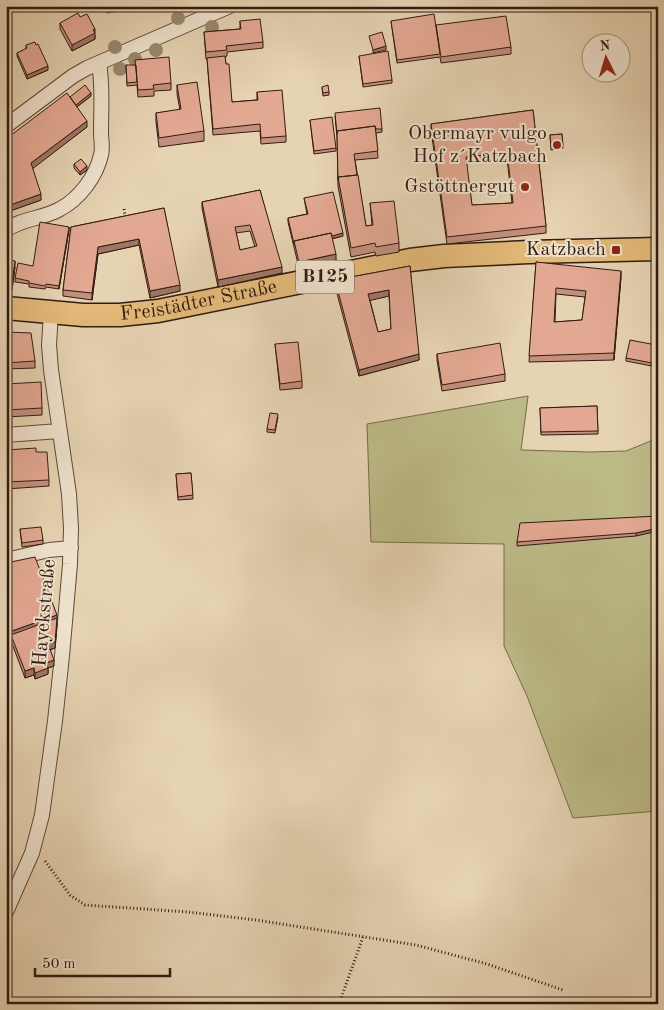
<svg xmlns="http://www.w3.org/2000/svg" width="664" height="1010" font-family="'Old Standard TT',serif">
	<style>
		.green { fill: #bcba87; stroke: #776a4c }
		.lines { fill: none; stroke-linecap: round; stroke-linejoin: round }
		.minor-casing { stroke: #5f4938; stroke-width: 16 }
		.primary-casing { stroke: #321b10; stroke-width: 25 }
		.path { stroke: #321b10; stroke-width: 3; stroke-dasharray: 1 2.5; stroke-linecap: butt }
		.minor { stroke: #efe2cd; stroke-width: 14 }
		.primary { stroke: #e3ba79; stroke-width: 22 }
		.tree { fill: #9a886d }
		.wall { fill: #c3907e; stroke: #321b10; fill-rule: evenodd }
		.shaded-wall { fill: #9f7666; stroke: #321b10 }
		.building { fill: #e3a892; stroke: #321b10; fill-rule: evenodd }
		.poi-dot { fill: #8f2418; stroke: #efe2cd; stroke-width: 2 }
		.labels { text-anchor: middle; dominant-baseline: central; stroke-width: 4; stroke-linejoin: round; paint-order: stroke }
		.shield { fill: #efe2cd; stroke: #6b5749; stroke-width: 1 }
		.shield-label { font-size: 19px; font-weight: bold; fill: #321b10 }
		.poi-label { font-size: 20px; fill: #321b10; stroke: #efe2cd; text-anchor: end }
		.street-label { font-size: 20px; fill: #321b10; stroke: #efe2cd }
	</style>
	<rect width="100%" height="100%" fill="#e6d3b2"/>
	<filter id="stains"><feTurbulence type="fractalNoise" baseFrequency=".004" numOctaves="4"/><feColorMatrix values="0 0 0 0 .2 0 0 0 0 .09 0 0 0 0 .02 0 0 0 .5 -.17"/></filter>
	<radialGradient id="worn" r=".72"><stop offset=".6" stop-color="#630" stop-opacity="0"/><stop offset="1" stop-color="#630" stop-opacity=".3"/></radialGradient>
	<path class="green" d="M528,396l-7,54 69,2 36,-1 32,-13v373l-85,7 -46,-122 -23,-50v-102l-133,-2 -4,-118z"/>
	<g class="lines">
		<g class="minor-casing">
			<path id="minor" d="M6,126l67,-50 14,-8 143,-62
				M6,230c16,-12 37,-11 54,-21 19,-10 36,-32 41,-54 2,-7 0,-15 0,-23 0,-23 2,-46 -2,-69
				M6,435l53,-4
				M6,560l43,-10 22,-2
				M6,912l26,-59 10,-38 13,-94 7,-65 8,-92 1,-36 -2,-34 -18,-124 -2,-25 2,-33"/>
		</g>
		<g class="primary-casing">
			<g id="primary">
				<path id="s1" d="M6,308l77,7h37l38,-4 193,-39 59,-12 34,-4 85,-4 129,-3"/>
			</g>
		</g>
		<path class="path" d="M124,209l1,7
			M45,861l25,34 15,10 103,7 68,8 160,25 71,19 76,26
			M339,1004l24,-67"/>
		<use href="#minor" class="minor"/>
		<use href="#primary" class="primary"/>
	</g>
	<g class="tree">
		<circle cx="178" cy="18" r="7"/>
		<circle cx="212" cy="27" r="7"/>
		<circle cx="115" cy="47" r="7"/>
		<circle cx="156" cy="50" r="7"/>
		<circle cx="135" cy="59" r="7"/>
		<circle cx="120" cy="69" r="7"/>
	</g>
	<path class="wall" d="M105,6h19v4l-17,3z
		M80,17l15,18v4l-23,12 -12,-22v-6z
		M240,21l23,21v6l-36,4v4l-2,1 1,7 6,38 25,-2v-8l29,44v6l-25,2 -1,-13 -47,4 -6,-76h-1l-2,-27 36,-3z
		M391,21l45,7 75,19v7l-70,9 -1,-6 -43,6z
		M26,45l22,25 -21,9 -10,-23v-3l9,-4z
		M359,56l33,24v3l-29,4z
		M126,65l45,18v7l-17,1v5l-16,1 -1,-12 -10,1z
		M177,85l27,46v10l-45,6 -3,-25v-9l24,-3 -3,-16z
		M322,87l7,5v3l-6,1z
		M91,96l-14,11 10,20 -55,41 9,32 -31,11 -4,-10v-62l64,-42z
		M533,110l13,116v7l-99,11 -16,-114v-6zM507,158l5,45 -40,2 -6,-41z
		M335,116l47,13v3l-6,1 2,25 -23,2 11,66 6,-1 -2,-22 29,40v9l-23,4 -1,-4 -24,5 -13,-71 -1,-49z
		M310,120l26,28v3l-22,3z
		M562,134l1,14 -12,2 -1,-15z
		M74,164l13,6 -7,5 -6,-7z
		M260,190l22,83 -64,14 -16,-79v-6zM250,231l5,16 -15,3 -4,-17z
		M304,198l39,38 -11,3 4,21 -37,8 -11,-46v-4l19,-4z
		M164,208l16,83 -30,7 -11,-53 -41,9 -6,46 -29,-4v-6l8,-63z
		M69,230l-10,59 -13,-2 -1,2 -16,-2v-3l-14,-2v-4l18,-12z
		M6,259l9,8 -3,23 -6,-1z
		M536,262l85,15 -7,83 -85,2zM556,294l29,3 -3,23 -27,2z
		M410,266l9,94 -60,16 -24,-90v-6zM389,296l2,33 -13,3 -8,-32z
		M6,332l29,29v7l-29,1z
		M275,344l27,37v7l-22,2z
		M656,348l-4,18 -26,-5v-3z
		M437,354l68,20v7l-63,10 -5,-31z
		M6,384l36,24v7l-36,2z
		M597,406l1,28 -57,1 -1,-27z
		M278,417l-3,16 -8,-1v-3z
		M6,450l43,30v6l-43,3z
		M191,473l2,26 -15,1 -2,-26z
		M658,516l-22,20 -119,10v-4z
		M20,529l23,11v4l-21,3z
		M6,563l51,61 -2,24 -5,2 4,16 -6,2v6l-13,5 -1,-4 -9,3 -14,-37 -2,1 -3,-8z"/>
	<path class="shaded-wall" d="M95,29v10l-23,12v-6z
		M386,46v4l-13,3v-3z
		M48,66v4l-21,9v-4z
		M91,93v3l-17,13v-3z
		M87,121v6l-56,43v-7z
		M87,166v4l-7,5v-3z
		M41,194v6l-31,11v-6z
		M69,227v3l-10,59v-3z
		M343,233v3l-47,11 -1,-3z
		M139,239v6l-41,9 -6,46v-7l6,-46z
		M336,254v6l-37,8v-6z
		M15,261v6l-3,23v-7z
		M282,267v6l-64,14v-7z
		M621,271v6l-7,83v-7z
		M180,285v6l-30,7v-7z
		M389,290v6l-21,5v-7z
		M419,354v6l-60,16v-6z
		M658,528v3l-22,5v-3z
		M57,615v9l-2,24 -10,3 -34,-16v6l-2,1v-10z
		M54,660v6l-6,2v6l-13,5v-6l11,-10z
		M34,668v7l-9,3v-7z"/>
	<path class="building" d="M106,6h18v1l-17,3z
		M78,13l2,4 7,-3 8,15 -2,1 2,3 -23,12 -12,-22z
		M434,14l6,40 -43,6 -6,-39z
		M506,16l5,31 -70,10 -5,-32z
		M260,19l3,23 -37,4 1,4 -21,2 -2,-20 37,-3 -1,-8z
		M382,32l4,14 -13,4 -4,-14z
		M35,42l1,3 2,-1 10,22 -21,9 -10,-22 10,-5 -1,-3z
		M388,51l4,29 -29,4 -4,-28z
		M225,56l1,8h3l3,38 26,-2 -1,-8 25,-2 4,46 -25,2 -1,-14 -47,5 -6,-71z
		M169,57l2,26 -18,2 1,4 -16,1 -3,-30z
		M126,65h10l1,17 -10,1z
		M197,82l7,49 -45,7 -3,-25 25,-4 -4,-24z
		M85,85l6,8 -15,12 -6,-8z
		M328,85l1,7 -6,1 -1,-6z
		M67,93l20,28 -56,42 10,31 -31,11 -4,-10v-56z
		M380,108l2,21h-6l-1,-3 -38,5v3l-2,-21z
		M533,110l13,116 -99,11 -16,-113zM507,152l6,51 -41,2 -6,-48z
		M332,117l4,31 -22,3 -4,-31z
		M375,126l3,25 -24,3 3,21 -19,2v3l-1,-49z
		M562,134l1,11 -12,1 -1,-11z
		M81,159l6,7 -7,6 -6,-8z
		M358,175l8,51 7,-1 -3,-22 24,-2 5,42 -23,4 -1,-4 -24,5 -13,-71z
		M260,190l22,77 -64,13 -16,-78zM250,225l7,21 -17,4 -5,-23z
		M333,192l10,41 -11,3 -1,-3 -37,8v3l-6,-26 20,-4 -4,-16z
		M164,208l16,77 -30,6 -11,-52 -41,8 -6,46 -29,-3 8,-63z
		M40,222l29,5 -10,59 -13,-2 -1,2 -16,-3v-2l-14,-3 3,-15 15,3z
		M331,233l5,21 -37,8 -5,-21z
		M6,259l9,2 -3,22 -6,-1z
		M536,262l85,9 -7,82 -85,3zM556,288l30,3 -4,29 -28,2z
		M410,266l9,88 -60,16 -24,-90zM389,290l2,39 -13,3 -10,-38z
		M6,332l25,1 4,28 -29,2z
		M630,340l26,5 -4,18 -26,-5z
		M298,342l4,39 -22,3 -5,-40z
		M500,343l5,31 -63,11 -5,-31z
		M41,382l1,26 -36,2v-26z
		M597,406l1,25 -57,1 -1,-24z
		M270,413l8,1 -3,16 -8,-1z
		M36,448v4h11l2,28 -43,2v-32z
		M191,473l2,22 -15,2 -2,-23z
		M658,516v12l-22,5 -119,9 3,-19z
		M41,527l2,13 -21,3 -2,-14z
		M35,557l22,58 -48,17 -3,-7v-62z
		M57,618l-2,24 -10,3 2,5 3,-1 4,11 -8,3 2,5 -13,5 -1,-5 -9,3 -14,-36z"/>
	<g class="poi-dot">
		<circle cx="557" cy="145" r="5"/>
		<circle cx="525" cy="187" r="5"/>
		<rect x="611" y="245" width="10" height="10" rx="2.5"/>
	</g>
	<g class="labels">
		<rect class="shield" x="296" y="260.5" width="58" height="33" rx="4"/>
		<g class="shield-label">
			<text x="325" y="277">B125</text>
		</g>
		<g class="poi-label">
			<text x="547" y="134">Obermayr vulgo<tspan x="547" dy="23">Hof z´Katzbach</tspan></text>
			<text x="515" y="187">Gstöttnergut</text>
			<text x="606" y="250">Katzbach</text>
		</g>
		<g class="street-label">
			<text stroke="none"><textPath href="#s1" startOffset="194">Freistädter Straße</textPath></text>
			<text transform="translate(45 613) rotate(-85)">Hayekstraße</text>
		</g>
	</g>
	<rect width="664" height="1010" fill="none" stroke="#e6d3b2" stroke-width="25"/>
	<rect x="8" y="8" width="649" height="995" fill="none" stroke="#321b10" stroke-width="2.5"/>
	<rect x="12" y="12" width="639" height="985" fill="none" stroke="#321b10"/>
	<g transform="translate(606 58) rotate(355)"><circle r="24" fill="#efe2cd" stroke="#a39281"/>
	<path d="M0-4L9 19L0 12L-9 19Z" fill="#8f2418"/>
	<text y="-8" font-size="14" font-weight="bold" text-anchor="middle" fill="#321b10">N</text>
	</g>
	<path d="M35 968v8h135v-8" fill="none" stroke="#321b10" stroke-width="2.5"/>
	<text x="42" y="968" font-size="15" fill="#321b10" stroke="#efe2cd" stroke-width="4" paint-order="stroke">50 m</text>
	<rect width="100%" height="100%" filter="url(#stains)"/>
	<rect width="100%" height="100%" fill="url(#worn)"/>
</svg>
